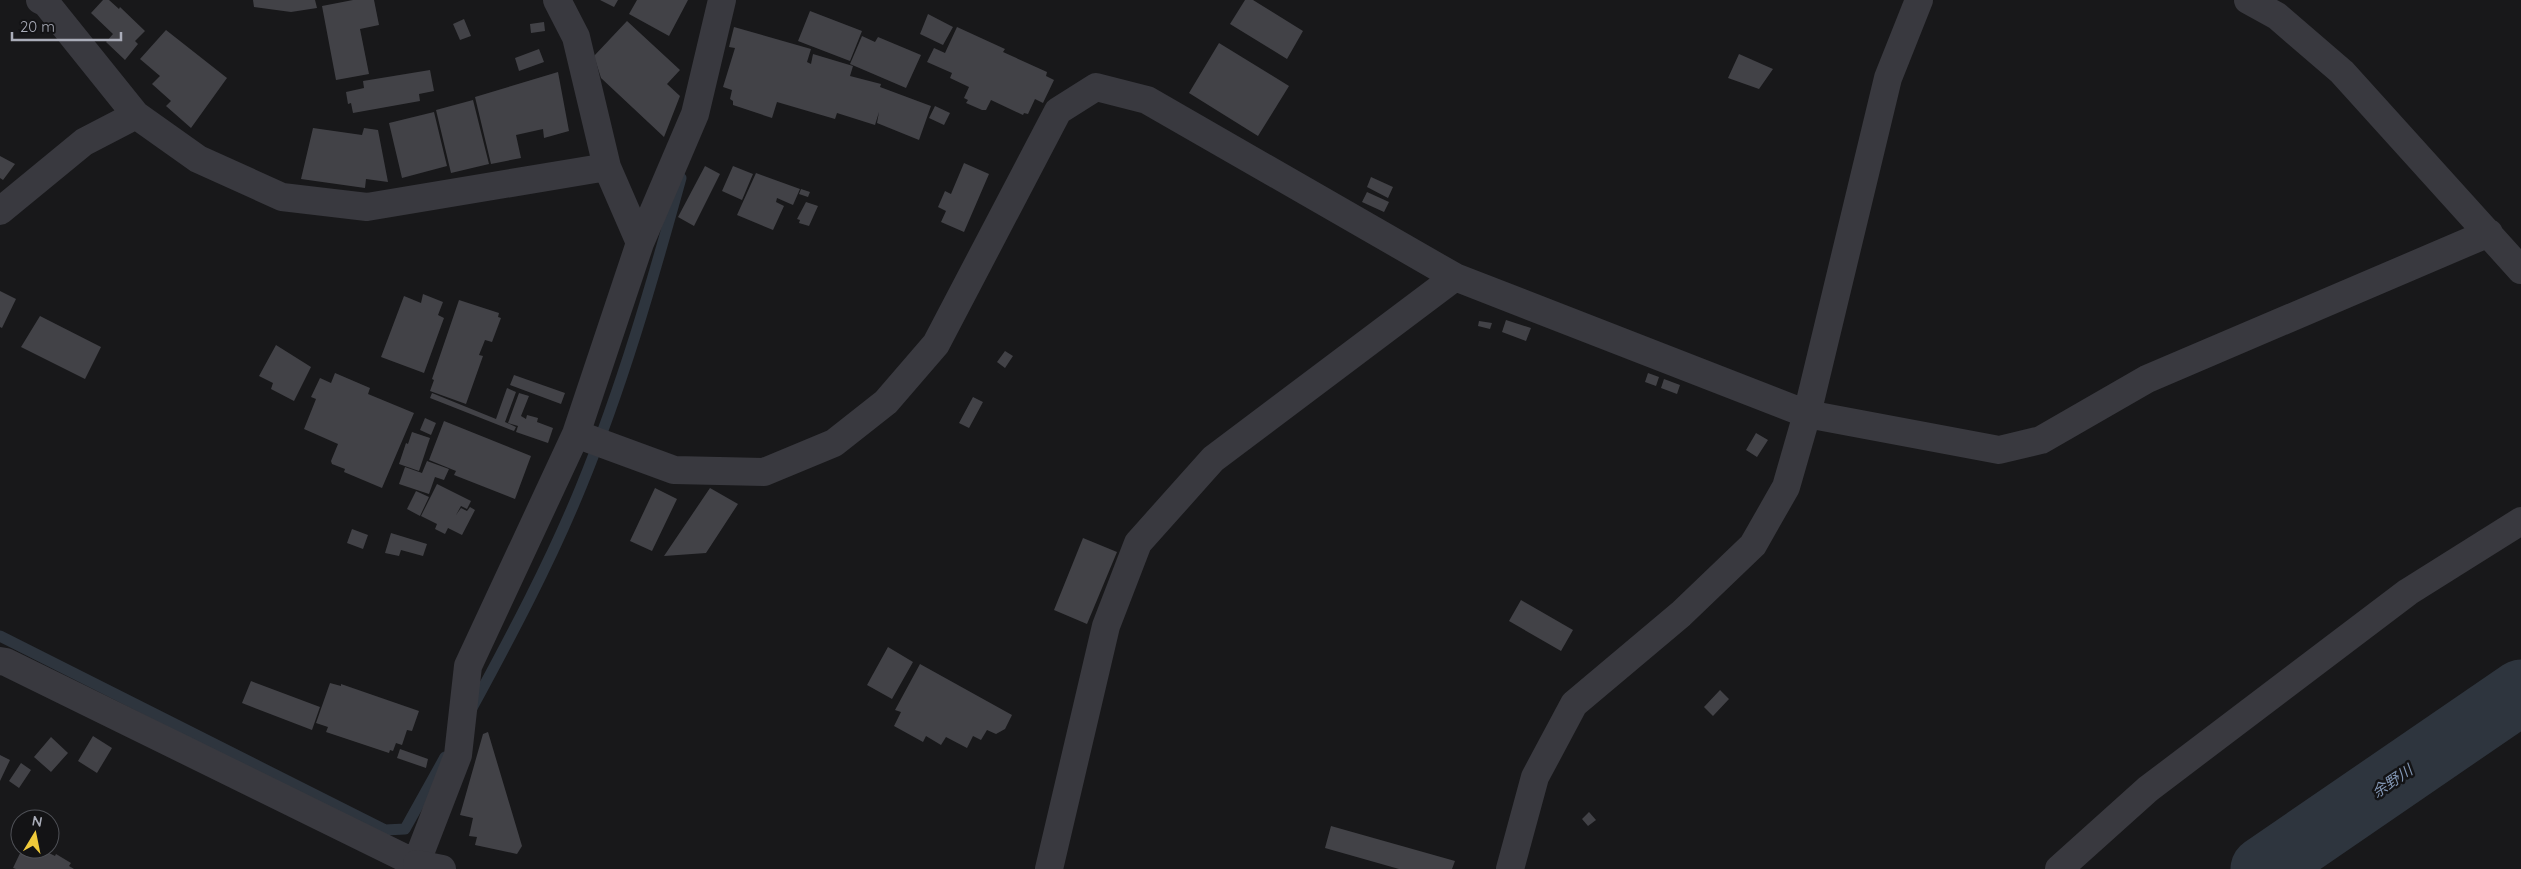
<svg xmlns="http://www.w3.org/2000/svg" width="2521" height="869" font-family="Quicksand,'Noto Sans JP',sans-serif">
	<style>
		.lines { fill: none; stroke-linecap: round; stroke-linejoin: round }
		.stream { stroke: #2e353e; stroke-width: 11 }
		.river { stroke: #2e353e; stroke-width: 65 }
		.building { fill: #424247 }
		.minor { stroke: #39393f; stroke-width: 28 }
		.tertiary { stroke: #39393f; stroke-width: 28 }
		.labels { text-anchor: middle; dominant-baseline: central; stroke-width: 5; stroke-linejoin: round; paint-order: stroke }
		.water-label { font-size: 15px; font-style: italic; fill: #8296b4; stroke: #131315 }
	</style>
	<rect width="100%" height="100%" fill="#18181a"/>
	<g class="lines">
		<path class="stream" d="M0,636l385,194 20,-1 40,-72
			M472,708c39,-72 78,-145 109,-221 41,-100 71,-204 100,-309"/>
		<path class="river" d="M2263,869l258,-177"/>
	</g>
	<path class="building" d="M103,0h6l10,9 1,-2 25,24 -10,10 3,3 -13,16 -19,-18 7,-8 -22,-21z
		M253,0h62l2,8 -26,4 -37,-5z
		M353,0h21l5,25 -19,4 9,45 -33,6 -14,-74z
		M600,0h18l-4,7z
		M637,0h51l-19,36 -40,-22z
		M1245,0h8l50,31 -16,28 -57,-35z
		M810,11l52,20 -12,30 -52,-20z
		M928,14l25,13 -10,18 -23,-11z
		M464,19l7,17 -11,4 -7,-16z
		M627,21l53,49 -13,14 13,12 -16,41 -63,-59 -7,-22z
		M544,22l1,9 -14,2 -1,-9z
		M734,27l77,22 -4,13 4,2 2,-10 40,12 -3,10 31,8 -1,3 51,19 -12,34 -42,-17 2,-11 -4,13 -38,-12 -2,6 -58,-17 -5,16 -39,-13v-4l-3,-2 2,-9 -9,-3 12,-39 -6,-1z
		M957,27l48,22 -2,3 44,20 -1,4 8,4 -11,23 -8,-4 -7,15 -4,-1 -1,2 -32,-15 -5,10h-4l-16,-7 2,-3 -4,-2 5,-11 -19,-9 2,-5 -25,-11 7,-14 11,5z
		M166,30l61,48 -36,50 -25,-22 5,-5 -19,-17 8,-8 -20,-17z
		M862,36l13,6 3,-5 43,18 -15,33 -56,-24z
		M1219,43l70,43 -31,50 -69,-43z
		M539,49l5,13 -25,9 -4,-13z
		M1739,54l34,15 -14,20 -31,-11z
		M430,70l4,21 -15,3 1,7 -67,12 -2,-10 -3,1 -2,-12 18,-4 -1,-7z
		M558,72l11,59 -25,7 -1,-9 -27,6 5,23 -30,6 -16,-67z
		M473,100l16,64 -38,9 -15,-63z
		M935,106l15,7 -6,12 -15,-7z
		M434,112l13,54 -45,12 -13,-55z
		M313,128l49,7 2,-7 14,2 10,52 -22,-3 -1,9 -64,-9z
		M0,156l15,8 -12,16 -3,-2z
		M964,163l25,11 -25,58 -23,-10 5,-11 -8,-4 7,-16 6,3z
		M705,166l15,8 -26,52 -16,-9z
		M733,166l20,8 -11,26 -20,-9z
		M756,173l44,16 -7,16 -16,-7 -1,4 8,4 -11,24 -36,-15z
		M1371,177l22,10 -5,11 -21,-11z
		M801,189l9,3 -2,5 -9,-3z
		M1367,192l22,10 -5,10 -22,-10z
		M806,202l12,4 -9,20 -10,-3 1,-3 -3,-1z
		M0,291l16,8 -14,29 -2,-1z
		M423,294l20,8 -5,13 6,3 -20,55 -43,-16 23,-61 17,7z
		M459,300l40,13 -1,4 3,1 -9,24 -7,-2 -6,15 4,1 -17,48 -36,-13 4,-11 -2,-1z
		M40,316l61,31 -16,32 -64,-32z
		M1506,320l25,8 -5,13 -24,-9z
		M1479,321l13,2 -2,6 -12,-3z
		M276,345l35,22 -17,34 -23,-12 2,-6 -14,-7z
		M1005,351l8,5 -8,12 -8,-6z
		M335,373l35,15 -2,6 46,19 -32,75 -38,-16 1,-3 -13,-5 -1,-3 7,-17 -34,-15 12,-30 -5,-2 9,-19 11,5z
		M1648,373l11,4 -3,9 -11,-4z
		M514,375l51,18 -4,11 -51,-19z
		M1664,379l16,6 -3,9 -16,-6z
		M507,388l9,4 -11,30 11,5 -2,4 -84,-33 2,-5 64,26z
		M519,393l10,3 -8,20 5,3 1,-4 11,3 -1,4 16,6 -5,15 -32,-11 2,-6 -10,-3z
		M973,397l10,5 -14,26 -10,-5z
		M425,418l11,5 -5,12 -11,-5z
		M444,421l87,35 -16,43 -61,-24 2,-4 -27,-11z
		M412,432l18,6 -11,33 -20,-7 7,-21 2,1z
		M1756,433l12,7 -11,17 -11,-7z
		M427,461l22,8 -5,11 -9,-3 -6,17 -30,-10 6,-17 17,6z
		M437,484l34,17 -4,8 -6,-3 -5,9 5,-7 6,3 3,-4 5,3 -13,25 -14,-7 -3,6 -10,-5 2,-5 -16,-8z
		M655,488l22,11 -25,52 -22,-10z
		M710,488l28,16 -32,49 -42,3z
		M416,491l13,6 -9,19 -13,-7z
		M352,529l16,6 -5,14 -16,-6z
		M391,533l36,11 -4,12 -22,-6 -2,6 -14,-3z
		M1083,538l34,14 -30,72 -33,-14z
		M1521,600l52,30 -12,21 -52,-30z
		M888,647l25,15 -21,37 -25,-14z
		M920,664l92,51 -7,14 -9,5 -9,-4 -6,10 -8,-4 -6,12 -21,-11 -5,8 -15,-9 -3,6 -29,-16 7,-14 -6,-2z
		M251,681l69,26 -8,23 -70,-27z
		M330,683l11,3v-2l78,27 -7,20 -5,-1 -5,15 -6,-2 -3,8 -3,-1 -1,3 -63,-21 2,-5 -12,-4z
		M1720,690l9,9 -16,17 -9,-9z
		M488,732l34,114 -5,8 -42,-9 2,-8 -8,-1 4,-18 -13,-3 23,-81z
		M93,736l19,12 -15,25 -19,-12z
		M51,737l17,16 -17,19 -17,-15z
		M400,749l28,10 -2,9 -29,-10z
		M0,755l10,5 -10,21z
		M21,763l10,7 -12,18 -10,-7z
		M1589,812l7,8 -8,6 -6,-7z
		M1331,826l124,35 -3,8h-53l-74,-21z
		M22,849h19l14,7 1,-2 15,9 -2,3 5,3h-58l-3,-1z"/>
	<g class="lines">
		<path class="minor" d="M40,0l6,3 90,112 62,44 84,38 85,10 240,-40
			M557,0l19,37 31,130 33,76
			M2248,0l29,16 65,56 179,198
			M0,211l84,-69 52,-27
			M576,434l98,36 90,2 70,-29 52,-41 50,-58 122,-233 38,-24 51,13 308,177 352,137 192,36 42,-10 106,-61 342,-146
			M0,661l6,1 411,202
			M414,869l44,-114 10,-89 108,-232 64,-191 55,-129 27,-114
			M1049,869l57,-243 32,-83 75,-84 242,-182
			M1510,869l25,-92 39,-73 107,-90 72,-69 33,-58 21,-73 81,-336 31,-78
			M2059,869l89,-80 260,-197 113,-71"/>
		<path class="tertiary" d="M417,864l25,5"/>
	</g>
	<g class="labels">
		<g class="water-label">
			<text transform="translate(2392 781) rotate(-34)">余野川</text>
		</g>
	</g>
	<g transform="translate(35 834) rotate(10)"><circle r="24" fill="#131315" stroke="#4f5157"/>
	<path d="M0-4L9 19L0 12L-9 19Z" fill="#efca3a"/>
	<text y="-8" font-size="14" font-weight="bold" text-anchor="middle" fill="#aaadb9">N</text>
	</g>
	<path d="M12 32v8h109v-8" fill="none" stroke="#aaadb9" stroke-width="2.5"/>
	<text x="20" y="32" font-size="15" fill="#aaadb9" stroke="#131315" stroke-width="4" paint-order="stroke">20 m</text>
</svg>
